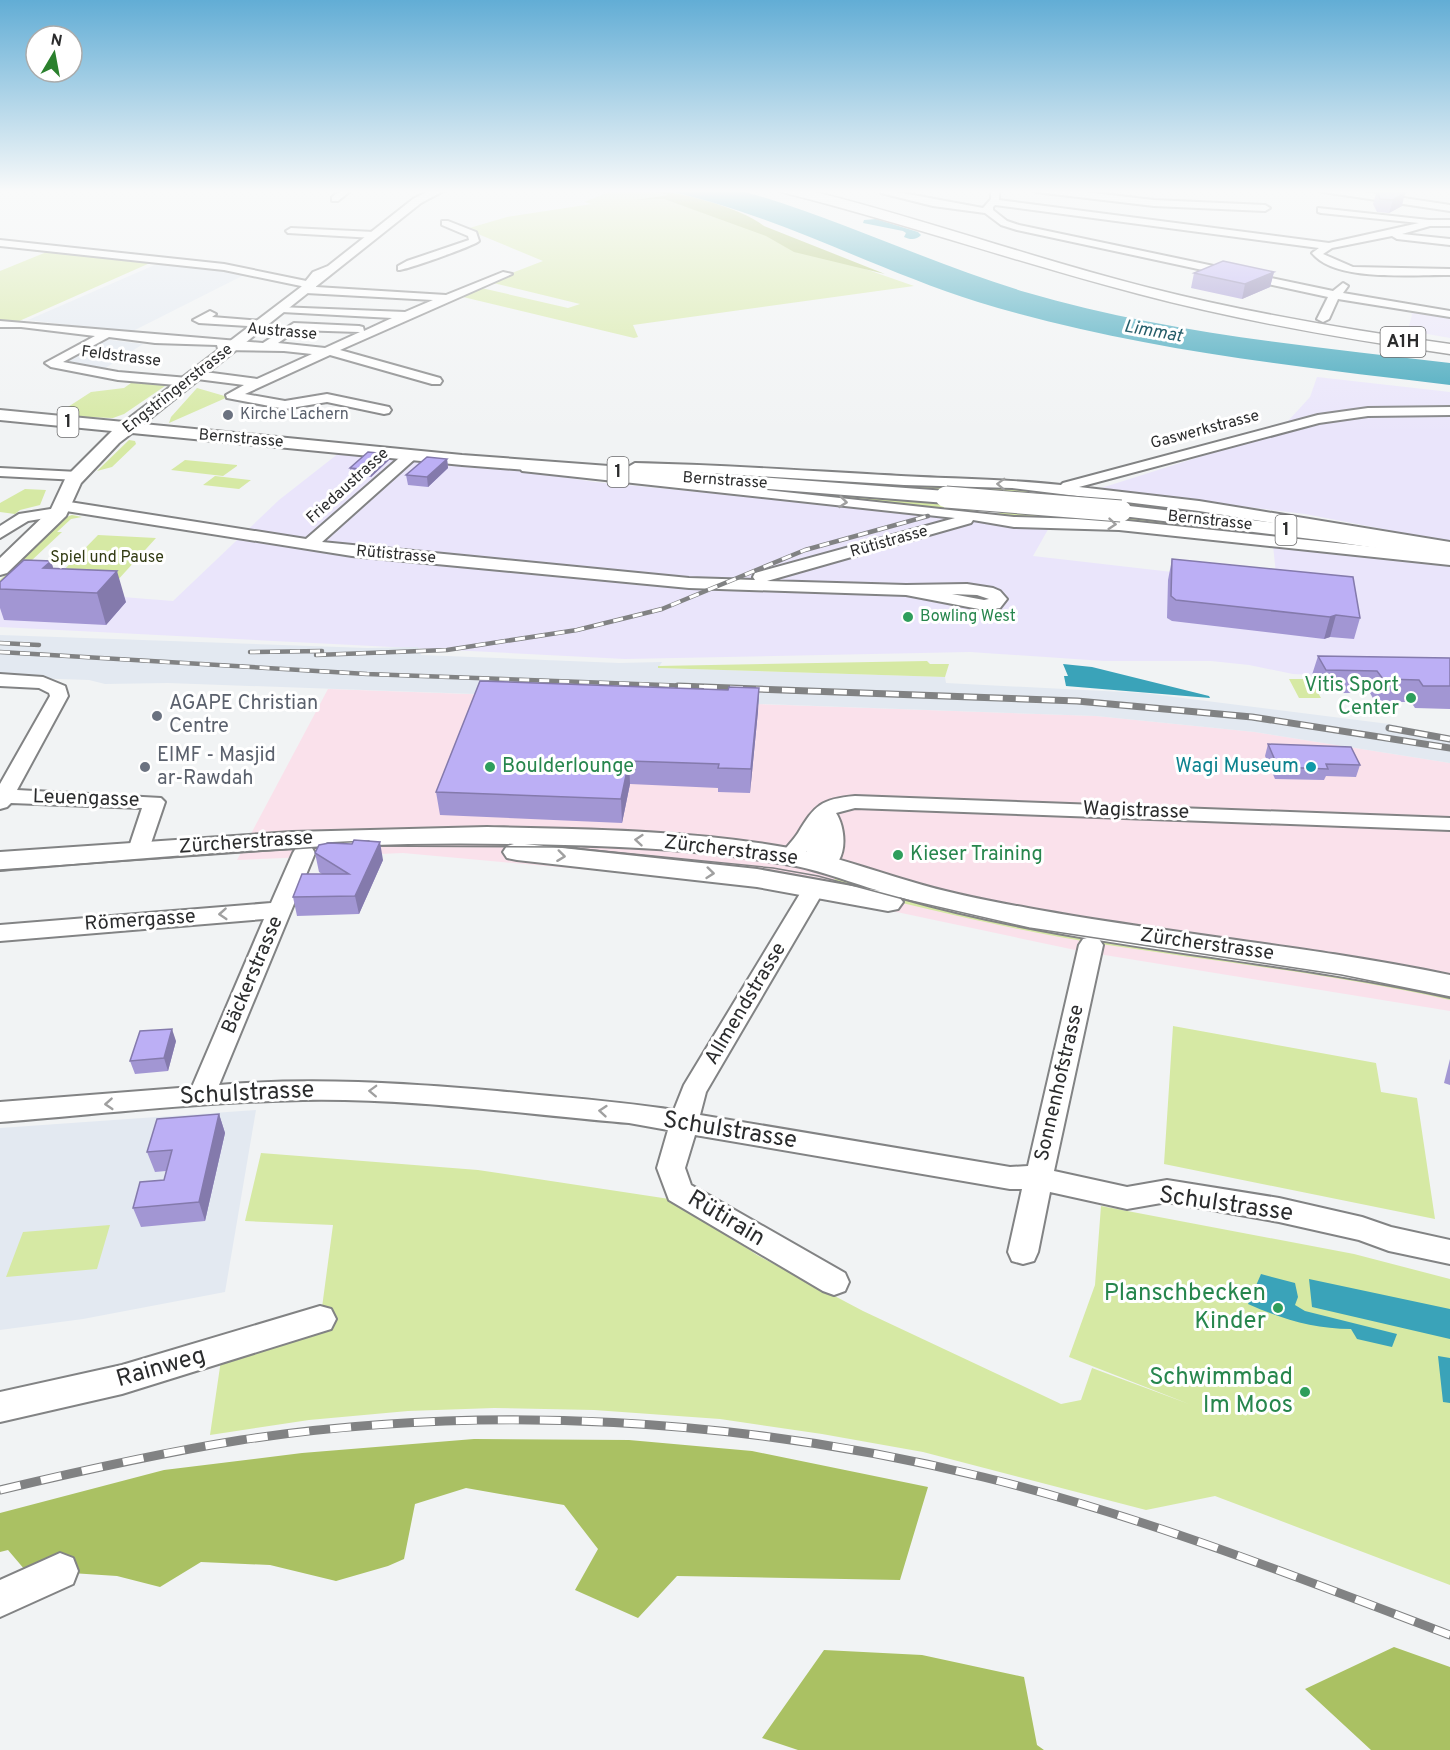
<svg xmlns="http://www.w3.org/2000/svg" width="1450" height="1750" font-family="Overpass,sans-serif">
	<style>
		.commercial { fill: #fae1eb }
		.industrial { fill: #eae5fb }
		.built { fill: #e3e9f1 }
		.green { fill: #d6e9a4 }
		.forest { fill: #aac163 }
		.water { fill: #3aa3b9 }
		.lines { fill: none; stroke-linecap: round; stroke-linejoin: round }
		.minor-casing { stroke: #828384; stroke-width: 4 }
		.major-casing { stroke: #828384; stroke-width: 4 }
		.highway-casing { stroke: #828384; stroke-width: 3 }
		.minor { fill: #fff; fill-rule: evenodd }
		.major { fill: #fff; fill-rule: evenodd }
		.highway { fill: #fff; fill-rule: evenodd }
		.tram { stroke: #818283; stroke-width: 1.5 }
		.rail-far2-casing { stroke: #818283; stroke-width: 4.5 }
		.rail-far1-casing { stroke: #818283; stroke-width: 7 }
		.rail-casing { stroke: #818283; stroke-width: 9 }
		.rail-far2 { stroke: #fff; stroke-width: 3; stroke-dasharray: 10; stroke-linecap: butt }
		.rail-far1 { stroke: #fff; stroke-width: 4.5; stroke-dasharray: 13; stroke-linecap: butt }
		.rail { stroke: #fff; stroke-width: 7; stroke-dasharray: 21; stroke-linecap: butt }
		.major-bridge-casing { stroke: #828384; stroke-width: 23; stroke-linecap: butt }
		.major-bridge { stroke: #fff; stroke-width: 21 }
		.wall { fill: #a296d3 }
		.shaded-wall { fill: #847aac }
		.building { fill: #bcaff5; stroke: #847aac; stroke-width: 1.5 }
		.oneway { stroke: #a0a0a0 }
		.worship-dot { fill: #6b7280; stroke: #fff; stroke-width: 2 }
		.leisure-dot { fill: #2e9e5b; stroke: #fff; stroke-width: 2 }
		.culture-dot { fill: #0f9aa8; stroke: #fff; stroke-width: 2 }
		.labels { text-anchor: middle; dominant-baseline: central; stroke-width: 6; stroke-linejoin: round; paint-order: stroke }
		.far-street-label { font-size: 16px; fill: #2b2c2d; stroke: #fff }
		.far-worship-label { font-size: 16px; fill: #5b616d; stroke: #fff; text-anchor: start }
		.far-park-label { font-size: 16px; fill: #323b13; stroke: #fff }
		.far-leisure-label { font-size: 16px; fill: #27864d; stroke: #fff; text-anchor: start }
		.far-water-label { font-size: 18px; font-style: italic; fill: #255d69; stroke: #fff }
		.shield { fill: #fff; stroke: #6b6b6c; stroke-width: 1.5 }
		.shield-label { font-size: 18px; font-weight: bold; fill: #2b2c2d }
		.leisure-label { font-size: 20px; fill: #27864d; stroke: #fff; text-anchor: start }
		.worship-label { font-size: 20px; fill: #5b616d; stroke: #fff; text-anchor: start }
		.culture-label { font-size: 20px; fill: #0d838f; stroke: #fff; text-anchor: end }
		.street-label { font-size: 20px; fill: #2b2c2d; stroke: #fff }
		.near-street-label { font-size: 24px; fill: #2b2c2d; stroke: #fff }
		.near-leisure-label { font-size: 24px; fill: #27864d; stroke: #fff; text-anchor: end }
	</style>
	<rect width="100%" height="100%" fill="#f1f3f4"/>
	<path class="commercial" d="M328,689l768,27 159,16 195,31v248l-370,-60 -301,-64 -376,-34 -166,7z"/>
	<path class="industrial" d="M1410,310l40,6v22l-40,-7 -2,-2 4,-14z
		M1317,377l133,15v150l-145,-28 -207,-25 158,-50 -6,-4 38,-14 22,-24z
		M339,453l137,11 119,18 242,23 168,20 45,1 -17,30 244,28 -4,-39 177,19v117l-157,-7 -44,-9 -38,-4h-107l-134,-9 -345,7 -625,-32v-45l72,11 101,8 106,-101z"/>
	<path class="built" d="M166,260l84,12 -123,62 -35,-4 3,-2 -67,-8z
		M103,339l40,5 -42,27 -41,-8z
		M0,635l367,13 51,-1 3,8 198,8 43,-1 -4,6 287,9 1,6 197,10 246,31 61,12v27l-195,-31 -159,-16 -928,-33 -63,1 -16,-4 -89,-3z
		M256,1110l-31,182 -142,27 -83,11v-202z"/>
	<path class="green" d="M617,189h18l32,6 -29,5 26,-1 250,87 -281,39 5,12 -4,1 -171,-41 13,-6 -4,-2 5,-2 91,21 12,-4 -91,-22 54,-21 -77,-32 41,-12 85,-13 -8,-2z
		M54,249l105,10 -142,63 -17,-1v-50z
		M131,383l37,1 -44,30 -11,4 -59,-2 37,-24 33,-4z
		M197,388l31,9 -59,26 2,-6z
		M129,440l6,1 1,3 -24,23 -15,4z
		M185,460l52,5v1l-14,10 -52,-6z
		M651,469l361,17 14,3 3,3 -14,6z
		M574,472l370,29 31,8 -6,4z
		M215,476l35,4h1l-12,9 -36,-4z
		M25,489l21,1 -6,15 -20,5 -5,4 -15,-2v-9z
		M1075,493l301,42 -331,-34z
		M1020,508l103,7 304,38 -435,-38z
		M72,515l10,2 -11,2 -14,13h5l-62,58v-10l63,-62z
		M98,535l58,3 -40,44 -59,-5z
		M927,661l3,3h19l-4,13 -287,-9v-2z
		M1289,679h21l11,19h-22z
		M837,874l613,115v11c-115,-26 -232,-38 -349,-56 -88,-14 -175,-35 -261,-56l-6,-6z
		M1173,1026l203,37 5,29 36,6 18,121 -271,-55z
		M261,1153l217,17 198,30 81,55 106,56 198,93 20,-4 11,-32 97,36 -120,-47 26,-72 6,-79 253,48 96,25v306l-235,-89 -69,14 -223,-58 -101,-18 -102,-15 -126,-9 -100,-2 -86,3 -99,9 -99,15 11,-75 100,-45 12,-90 -88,-4z
		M110,1225l-13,44 -91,8 17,-45z"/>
	<path class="forest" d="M641,189c30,0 100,18 123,37l121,48 -91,-22 -28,-16 -102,-37 -28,1 32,-5z
		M474,1439l155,1 123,11 176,36 -28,93 -223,-4 -39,42 -63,-28 23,-41 -34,-44 -98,-17 -51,16 -11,55 -16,7 -52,15 -66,-16 -69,-3 -41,25 -43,-11 -92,-6 -17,-20 -8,2v-39l164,-43 138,-17z
		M1394,1647l56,20v83h-79l-66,-61z
		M824,1650l98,5 102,22 13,68 7,5h-246l-36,-12z"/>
	<path class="water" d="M658,189h75l23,6c91,28 178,69 269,97 139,41 282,54 425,71v22c-159,-19 -318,-36 -472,-83 -108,-34 -208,-91 -320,-113z
		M876,219l42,13 3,3c-4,5 -11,5 -17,2l2,-4 -3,-2 -40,-8 1,-3z
		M1063,664l29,3 117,29 1,2 -144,-12 -2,-10h4z
		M1261,1274l34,9 3,14 -3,8 10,6 92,23 -5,13 -35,-8 -6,-10c-37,0 -69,-10 -103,-25z
		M1309,1279l141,30v30l-138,-32z
		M1438,1356l12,2v45l-7,-1z"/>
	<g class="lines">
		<g class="minor-casing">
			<path id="minor" d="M343,189h10l-15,12h-6v-4z
				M881,189l102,19 8,-9v-10h8v11l330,43 90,-20 -98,-10 -3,-1v-4l111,12h21v6h-20l-28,8 48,5v6l-53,-6 -5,-3 -60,12 -9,6 30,13 97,2v6c-36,-1 -114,8 -138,-22l7,-5 -324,-43 -2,2v3l14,11 12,4 314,66 10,-8 5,3 -5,7 107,18v6l-112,-18 -9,20 -6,3 -6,-3 11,-22 -311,-67 -16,-5 -16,-12 -52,-7 -52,-13z
				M1032,189h26l96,11 111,5 5,3 -5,3 -111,-5 -118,-14z
				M442,221h6l28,11 3,9c-5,5 -76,30 -81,29v-4l9,-5 62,-21 -1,-4 -26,-11z
				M291,228l83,4 5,3 -5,3 -86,-5 -2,-2z
				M0,240l224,24 92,19v4l130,8 57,-23 9,2 -172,76 100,28 2,3 -2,3h-8l-102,-29 -85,39 40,7 42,-7 62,13 2,3 -2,3 -5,1 -57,-12 -42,7 -58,-11 -1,-3 18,-10 -47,-6 -6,-4 6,-4 60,8 55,-25 -28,-3 -62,-1 -4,-1 -1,-4 -62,-2 -46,-6 -46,25 55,10 70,6 6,4 -6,4 -70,-6 -67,-13 -6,-4 50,-27 -74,-9h-21v-6l263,22 31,-20 65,3 4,1 1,4 28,-13 -110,-6 -4,-1v-4l127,5 28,-12 -127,-7 -5,-3 5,-3 -82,-17 -224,-24zM297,330l62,2h1l-35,16 -47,-5z
				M210,311l6,3 -4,3 50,4 6,3 -6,3 -63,-4 -6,-3z
				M1450,407v8l-82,1 -49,7 -240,64 120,14 251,41v8l-4,1 -247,-40 -187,-23 -108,-3 -196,-12 -73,-2 -7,-4 7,-4c89,2 177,8 266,13 54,3 107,3 160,9l2,-2 255,-68 50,-7z
				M411,451l7,4 -2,3 -94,84 367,36 66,2 -2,-3 2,-4 200,-55 -433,-47 -2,-3 7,-4 487,53 105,3 331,35v10l-331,-35 -105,-3 -41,-7 -2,3 -204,58 139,4 61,-1 26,4 7,3 7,8 -7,9 -16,2 -78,-15 -217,-7 -337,-32 -286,-45 -2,4 -36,6 -28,17v-12l19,-12 38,-6 1,-5 5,-2 243,38 100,-87zM952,594l25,1 12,4 -5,1z
				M0,468l78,4 7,4 -7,4 -78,-4z
				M0,674l43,3 22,9 3,10 -51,94 144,8 4,4 -18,53 -8,2 -8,-2 -3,-5 14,-42 -131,-5 -4,4 -7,2v-25l50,-88 -1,-3 -10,-5 -39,-2z
				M855,796l595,22v12l-595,-22 -19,5c13,20 11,64 -22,56l-7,-11v-7c-8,9 -11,13 -24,10l-3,-5c5,-8 13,-15 18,-23 17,-28 23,-34 57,-37z
				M304,846l8,2 3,5 -96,232c93,-8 185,-2 278,6 59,6 118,10 177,19l10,-25 120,-198 3,-5 8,-2 8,2 3,5 -120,205 -6,23 310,52 18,-1 51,-221 4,-6 8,-2 8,2 4,6 -49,226 73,16 40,-7 112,18 83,19 29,10 59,13v24l-61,-13 -30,-11 -80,-18 -112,-20 -40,7 -77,-17 -12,60 -4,9 -11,3 -11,-3 -4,-9 14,-63h-12l-315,-54 -10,33 6,17 154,88 4,9 -4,9 -11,4 -11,-4 -154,-91 -12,-32 11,-38 -39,-7c-108,-9 -217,-25 -326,-23 -101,2 -202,14 -303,22v-20l192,-15 72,-168 -264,22v-16l271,-22 22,-50 3,-5z
				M320,1306l11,3 5,10 -5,10 -209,65 -122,28v-30l122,-27z
				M60,1553l13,5 5,13 -5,13 -73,33v-37z"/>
		</g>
		<g class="major-casing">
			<path id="major" d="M432,189h15l-26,14 -278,221 319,31 484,36 7,2 2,4 -2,4 -7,2 -484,-38 -330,-32 -13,10 -38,40 -15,33 -59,57 -7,2v-17l51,-49 15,-32 46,-46 -112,-11v-10l124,12 177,-135 12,-15 15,-6 85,-67z
				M1317,189h28l105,16v6l-127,-19z
				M1121,505l215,25 114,17v12l-114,-17 -222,-27 -3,-4 3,-4z
				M487,827c102,2 207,3 308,22 39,7 76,21 114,32 39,12 79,20 119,27 140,26 283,38 422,67v22c-182,-40 -371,-48 -551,-100l4,5 -5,7 -10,2 -131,-24 -240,-27 -10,-2 -4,-6 4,-6 7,-2c-171,-4 -343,12 -514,26v-18l292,-20zM525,844c89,2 184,5 271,22 29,6 56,17 84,25l-123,-22z"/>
		</g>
		<g class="highway-casing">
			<path id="highway" d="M780,189h22l29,7c107,28 212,65 319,92 99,25 199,42 300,56v10c-105,-15 -209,-33 -311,-60 -120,-31 -237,-72 -358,-102z"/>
		</g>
		<use href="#minor" class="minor"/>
		<use href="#major" class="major"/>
		<use href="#highway" class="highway"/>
		<path class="tram" d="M327,843l42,-2
			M365,846l198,1 210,21 45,8 89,24 122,28 312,47 109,22
			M0,870l335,-24"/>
		<g class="rail-far2-casing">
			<path id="rail-far2" d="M0,643l39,2
				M0,652l367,22 350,13
				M250,652l72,-1
				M316,655l131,-5 130,-20 85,-21 143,-59 123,-34"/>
		</g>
		<g class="rail-far1-casing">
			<path id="rail-far1" d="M678,686l399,15 175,16 198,31
				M1389,728l61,11"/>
		</g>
		<g class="rail-casing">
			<path id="rail" d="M0,1490c80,-19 160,-37 241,-50 247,-37 500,-22 742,37 160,39 314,100 467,158"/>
		</g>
		<use href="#rail-far2" class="rail-far2"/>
		<use href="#rail-far1" class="rail-far1"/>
		<use href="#rail" class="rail"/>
		<g class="major-bridge-casing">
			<path id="major-bridge" d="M946,497l175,14"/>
		</g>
		<use href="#major-bridge" class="major-bridge"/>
	</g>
	<path class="wall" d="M1382,189l20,17 -13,7 -12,-1 -4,-8 4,-14z
		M1274,272l-4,15 -28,12 -51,-11 3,-15z
		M388,454l1,6 -18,17 -20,-3 -1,-6z
		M447,459l1,9 -20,19 -20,-2 -2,-10z
		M1172,559l188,59 -6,21 -24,-2 -6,2 -152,-18 -5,-3 1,-38z
		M51,561l2,7 73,34 -20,23 -102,-5 -4,-12v-26z
		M1318,656l132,2v51l-35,-1 -4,-6h-36l-5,-9h-50l-9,-15z
		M759,688l-1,23 -8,82 -32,-1v-4l-88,-4 -8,39 -182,-8 -4,-23 292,-102z
		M1268,744l92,21 -4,12 -30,-1 -2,4 -49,-1 -10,-23z
		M315,853l68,7 -24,54 -62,2 -4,-19 29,-23 -3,-2z
		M176,1041l-8,30 -33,3 -5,-13z
		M1450,1059v26l-6,-2z
		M219,1114l6,19 -20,88 -64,6 -8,-19 31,-28 2,-9 -11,1 -8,-20z"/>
	<path class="shaded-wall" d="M1405,193l-3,13 -13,7 4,-13z
		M1274,272l-4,15 -28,12 3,-15z
		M388,454l1,6 -18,17 -1,-7z
		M447,459l1,9 -20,19 -1,-10z
		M51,561l9,30 -17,-23z
		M117,571l9,31 -20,23 -9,-32z
		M1336,615l-6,22 -6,2 6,-22z
		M759,688l-1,23 -8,82 1,-24z
		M629,761l1,23 -8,39 -1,-24z
		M380,842l3,18 -24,54 -4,-18z
		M172,1029l4,12 -8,30 -4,-13z
		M219,1114l6,19 -20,88 -6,-19z"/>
	<path class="building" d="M1382,189l23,4 -12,7 -13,-1 -3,-9z
		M1223,261l51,11 -29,12 -51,-11z
		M368,452l20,2 -18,16 -20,-2z
		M427,457l20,2 -20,18 -21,-2z
		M1172,559l181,18 7,41 -24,-3 -6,2 -154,-17 -5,-4z
		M24,560l27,1 -8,7 74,3 -20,22 -97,-4v-7z
		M1318,656l132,2v28h-27l-4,-6 -36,-1 -6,-8 -51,-1z
		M480,681l248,9 1,-3 30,1 -8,81 -33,-1 1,-4 -90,-3 -8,38 -185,-7z
		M1268,744l83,3 9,18 -34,-1 2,5 -50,-2z
		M354,840l26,2 -25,54 -62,1 9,-23h47l-34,-21 4,-8 10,-2 23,1z
		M172,1029l-8,29 -34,3 10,-30z
		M219,1114l-20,88 -66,6 7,-26 24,-2 8,-30 -25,2 10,-33z"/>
	<defs><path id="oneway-chevron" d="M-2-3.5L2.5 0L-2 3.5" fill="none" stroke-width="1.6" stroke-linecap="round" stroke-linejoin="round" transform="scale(1.5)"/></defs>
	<g class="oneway">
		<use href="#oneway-chevron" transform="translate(1001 484) rotate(-178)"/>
		<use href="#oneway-chevron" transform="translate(843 502) rotate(6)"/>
		<use href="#oneway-chevron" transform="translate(1112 524) rotate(5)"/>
		<use href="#oneway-chevron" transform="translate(639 840) rotate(-175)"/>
		<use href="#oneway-chevron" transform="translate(561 856) rotate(7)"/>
		<use href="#oneway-chevron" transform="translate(710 873) rotate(6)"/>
		<use href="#oneway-chevron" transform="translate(223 914) rotate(176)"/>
		<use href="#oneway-chevron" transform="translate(373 1091) rotate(-178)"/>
		<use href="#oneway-chevron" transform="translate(109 1104) rotate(176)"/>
		<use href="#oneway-chevron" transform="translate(603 1111) rotate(-175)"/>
	</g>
	<linearGradient id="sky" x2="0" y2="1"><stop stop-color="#62add5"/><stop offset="0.44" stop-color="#f9fafa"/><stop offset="1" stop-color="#f9fafa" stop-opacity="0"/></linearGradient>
	<rect width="1450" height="434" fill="url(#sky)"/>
	<g class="worship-dot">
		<circle cx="228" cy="415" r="6"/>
		<circle cx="157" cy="716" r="6"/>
		<circle cx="145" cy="767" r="6"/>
	</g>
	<g class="leisure-dot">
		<circle cx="908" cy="617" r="6"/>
		<circle cx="1411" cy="698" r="6"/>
		<circle cx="490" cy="767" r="6"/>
		<circle cx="898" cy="855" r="6"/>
		<circle cx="1278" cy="1308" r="6"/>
		<circle cx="1305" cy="1392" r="6"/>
	</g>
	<circle class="culture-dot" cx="1311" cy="767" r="6"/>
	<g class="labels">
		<g class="far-street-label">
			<text transform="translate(282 332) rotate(5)">Austrasse</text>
			<text transform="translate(121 357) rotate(7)">Feldstrasse</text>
			<text transform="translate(178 389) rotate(-38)">Engstringerstrasse</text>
			<text transform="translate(1205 430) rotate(-15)">Gaswerkstrasse</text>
			<text transform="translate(241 439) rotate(5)">Bernstrasse</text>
			<text transform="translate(725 481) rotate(4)">Bernstrasse</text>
			<text transform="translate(348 486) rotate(-42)">Friedaustrasse</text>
			<text transform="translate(1210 521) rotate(6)">Bernstrasse</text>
			<text transform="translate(889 542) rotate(-16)">Rütistrasse</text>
			<text transform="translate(396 555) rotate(5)">Rütistrasse</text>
		</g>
		<g class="far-worship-label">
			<text x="240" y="415">Kirche Lachern</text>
		</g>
		<g class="far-park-label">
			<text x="107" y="558">Spiel und Pause</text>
		</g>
		<g class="far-leisure-label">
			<text x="920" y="617">Bowling West</text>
		</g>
		<g class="far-water-label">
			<text transform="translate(1153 332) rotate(10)">Limmat</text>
		</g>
		<g class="shield">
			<rect x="1380.5" y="327" width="45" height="30" rx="4.5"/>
			<rect x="57.5" y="407" width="21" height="30" rx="4.5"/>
			<rect x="607.5" y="457" width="21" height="30" rx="4.5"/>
			<rect x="1275.5" y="515" width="21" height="30" rx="4.5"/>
		</g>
		<g class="shield-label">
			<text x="1403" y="342">A1H</text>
			<text x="68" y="422">1</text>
			<text x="618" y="472">1</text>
			<text x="1286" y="530">1</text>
		</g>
		<g class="leisure-label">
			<text x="1399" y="686" text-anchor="end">Vitis Sport<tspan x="1399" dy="23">Center</tspan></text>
			<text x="502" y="767">Boulderlounge</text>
			<text x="910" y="855">Kieser Training</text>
		</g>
		<g class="worship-label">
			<text x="169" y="704">AGAPE Christian<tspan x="169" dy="23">Centre</tspan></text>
			<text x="157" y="756">EIMF - Masjid<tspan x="157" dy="23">ar-Rawdah</tspan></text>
		</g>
		<g class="culture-label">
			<text x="1299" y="767">Wagi Museum</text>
		</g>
		<g class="street-label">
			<text transform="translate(86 799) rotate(2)">Leuengasse</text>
			<text transform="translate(1136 811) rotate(2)">Wagistrasse</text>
			<text transform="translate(246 843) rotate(-4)">Zürcherstrasse</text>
			<text transform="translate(731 851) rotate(7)">Zürcherstrasse</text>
			<text transform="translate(140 921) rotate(-4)">Römergasse</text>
			<text transform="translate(1207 945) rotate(8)">Zürcherstrasse</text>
			<text transform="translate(253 975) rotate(-67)">Bäckerstrasse</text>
			<text transform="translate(746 1004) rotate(-59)">Allmendstrasse</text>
			<text transform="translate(1060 1083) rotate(-77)">Sonnenhofstrasse</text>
		</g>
		<g class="near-street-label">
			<text transform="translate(247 1094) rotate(-3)">Schulstrasse</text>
			<text transform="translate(730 1131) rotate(9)">Schulstrasse</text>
			<text transform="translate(1226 1205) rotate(8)">Schulstrasse</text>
			<text transform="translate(726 1219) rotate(31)">Rütirain</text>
			<text transform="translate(161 1368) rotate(-16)">Rainweg</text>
		</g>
		<g class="near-leisure-label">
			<text x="1266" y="1294">Planschbecken<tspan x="1266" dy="28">Kinder</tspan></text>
			<text x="1293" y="1378">Schwimmbad<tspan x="1293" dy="28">Im Moos</tspan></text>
		</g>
	</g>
	<g transform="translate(54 54) rotate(10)"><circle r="28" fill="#ffffff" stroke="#aaabab" stroke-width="1.5"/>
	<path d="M0-4.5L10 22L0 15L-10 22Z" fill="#2a802d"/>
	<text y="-9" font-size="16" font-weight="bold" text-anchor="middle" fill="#2b2c2d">N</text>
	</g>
</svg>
